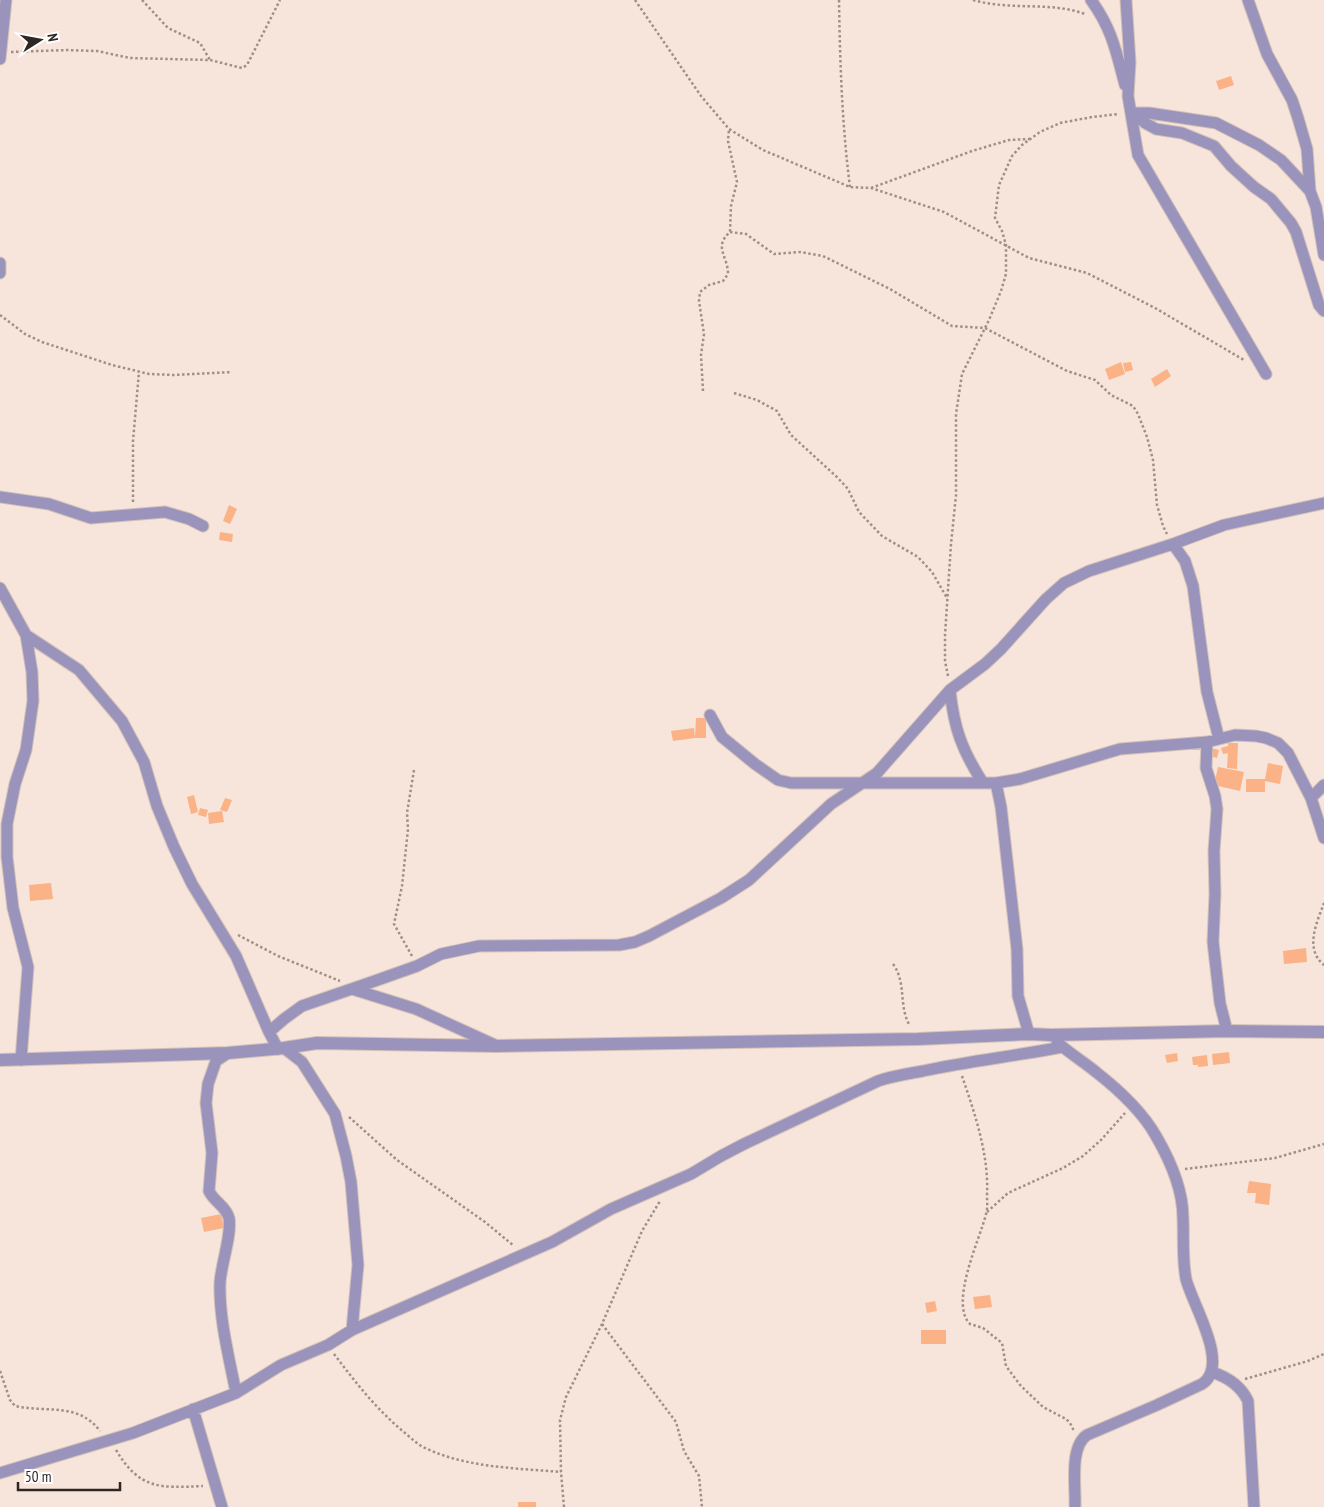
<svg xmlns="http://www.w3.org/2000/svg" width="1324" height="1507" font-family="'PT Sans Narrow',sans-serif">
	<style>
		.building { fill: #fbb286 }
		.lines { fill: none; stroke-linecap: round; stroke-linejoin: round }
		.minor-casing { stroke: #d3c2b9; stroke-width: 13 }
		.tertiary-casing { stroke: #d3c2b9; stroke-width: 14 }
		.path { stroke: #9e9089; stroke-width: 2.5; stroke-dasharray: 2.5 2.5; stroke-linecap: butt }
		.minor { stroke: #9a94bc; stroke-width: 11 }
		.tertiary { stroke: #9a94bc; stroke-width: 12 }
	</style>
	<rect width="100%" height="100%" fill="#f7e4da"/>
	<path class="building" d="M1231,76l3,9 -15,5 -3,-9z
		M1121,362l4,12 -16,6 -4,-11z
		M1131,362l2,8 -8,2 -2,-9z
		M1167,369l4,7 -16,11 -4,-8z
		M229,505l8,4 -7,15 -7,-3z
		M220,532l13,2 -1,8 -13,-2z
		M696,718h10v20h-11l-22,3 -2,-10 23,-3 1,10z
		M1228,743h10l-1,26 -10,-1 1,-15 -5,1 -2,-6 7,-2z
		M1211,748l8,2 -2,8 -8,-2z
		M1268,763l15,3 -3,18 -15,-3v11h-19v-13h19z
		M1218,767l26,5 -4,19 -26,-6z
		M194,795l4,17 -7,2 -4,-17z
		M225,798l7,2 -5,12 -7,-2z
		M200,808l8,2 -2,7 -8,-2z
		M222,811l2,11 -15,2 -1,-11z
		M51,883l2,16 -23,2 -1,-16z
		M1306,948l1,14 -23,2 -1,-13z
		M1229,1052l1,11 -17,2 -1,-11z
		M1177,1053l1,8 -11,2 -2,-8z
		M1207,1055l1,11 -10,1v-2h-5l-1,-8z
		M1249,1181l22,3 -2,21 -14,-2 1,-10h-9z
		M221,1214l3,14 -20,4 -3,-14z
		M990,1295l2,12 -17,2 -2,-12z
		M935,1301l2,10 -10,2 -2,-10z
		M921,1330h25v14h-25z
		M518,1502h18v5h-18z"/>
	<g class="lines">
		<g class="minor-casing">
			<path id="minor" d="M1091,0c21,29 25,51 34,85
				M1126,0l4,62 -2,34 10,59 128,219
				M1248,0l19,54 25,46 6,18 9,31 3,42
				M0,59l6,-59
				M1131,113h18l67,10 43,22 22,15 29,31 6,16 8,48
				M1134,113l11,10 11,6 26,4 32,13 17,20 23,21 17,12 20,24 5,9 23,73 5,6
				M0,263v10
				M0,497l49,7 42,14 74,-6 24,7 14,7
				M1173,544l12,17 8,25 14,106 12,47
				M0,588l26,47 53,35 43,51 22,41 13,44 17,41 18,37 44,72 33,76 9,17
				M950,690c4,39 12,60 33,93
				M710,715l12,22 33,27 23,16 13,3h205l24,-4 100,-30 87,-7 28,-7 21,1 10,2 12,5 10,10 23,45 13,40
				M1207,742l-1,26 9,28 2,13 -3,42 1,43 -2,48 7,61 7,28
				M996,783l5,24 16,142 1,47 11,38
				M1311,798l13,-13
				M352,989l64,20 79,36
				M269,1032l15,-13 18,-13 67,-23 48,-17 24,-12 38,-8 140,-1 16,-3 14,-6 72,-38 28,-18 82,-76 46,-31 73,-83 35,-26 16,-15 45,-50 18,-16 25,-12 84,-27 51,-19 100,-22
				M1057,1042c12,11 27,20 39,30 23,18 46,39 60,64 14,24 27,54 27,82 1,21 -1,40 3,61 6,25 45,86 16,105l-45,21 -70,30c-18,12 -11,52 -12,72
				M284,1048l18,14 33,52 11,42 5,26 7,83 -6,65
				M228,1053l-12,8 -8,23 -2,19 6,50 -3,38c5,11 17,15 20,27 3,17 -8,46 -9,65 -1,36 9,74 16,110
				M21,1060l7,-93 -15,-59 -6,-51v-33l8,-40 11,-34 7,-49 -1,-29 -6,-37
				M1212,1372c15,5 29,14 36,29l6,106
				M193,1409l29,98
				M0,1473l133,-40 103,-40 45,-28 47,-20 24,-15 200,-88 59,-33 80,-35 30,-18 23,-12 134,-63c14,-5 29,-7 45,-10 46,-10 93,-15 139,-24"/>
		</g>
		<g class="tertiary-casing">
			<path id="tertiary" d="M0,1060l228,-7 56,-5 33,-5 179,3 422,-7 111,-5 22,1 176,-4 97,1"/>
		</g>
		<path class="path" d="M142,0l26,28 32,15 10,17
			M635,0l66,96 28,33 34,21 87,37 21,1 73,24 85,46 58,15 68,35 89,52
			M839,0c1,63 3,125 11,187
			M973,0c38,11 76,1 112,14
			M11,52l56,-2 30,1 33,7 80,2 32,8 5,-3 33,-65
			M871,188l101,-37 37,-11 21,-1
			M730,232l16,2 28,20 26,-2 23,4 67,33 62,37 33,2 82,43 28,9 16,15 22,11 5,8 9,23 6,23 4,45 6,21 4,8
			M0,315l25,19 17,8 70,23 37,9 25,1 58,-3
			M703,391l-2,-36 3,-21 -5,-33 1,-9 9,-7 14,-4 5,-7c0,-18 -15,-27 2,-42l1,-26 6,-24 -9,-41 1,-12
			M734,393l23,7 20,11 14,24 47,43 10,11 11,23 23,24 36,21 14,15 15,26
			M133,502v-61l6,-69
			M948,676l-3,-15v-26l6,-91 5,-49v-81l6,-40 27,-54 12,-29 5,-17v-29l-4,-14 -7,-13 4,-33 13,-29 10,-11 18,-13 20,-9 32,-6 27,-3
			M1324,903c-7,19 -20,46 0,62
			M238,935l40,21 62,25
			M412,956l-18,-32 8,-38 6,-57 -1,-16 7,-43
			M893,964c14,19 5,42 17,62
			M962,1076c13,38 27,79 25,119 0,7 1,13 -1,19 -6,25 -37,89 -16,110l13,4 19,15 4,23 15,20 22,21 23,12 4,4 4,8
			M349,1117l48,43 88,62 29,24
			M1185,1169l90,-11 49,-14
			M987,1212l21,-19 55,-25 20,-12 18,-16 24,-27
			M602,1324l74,98 8,29 15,25 3,31
			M334,1354c22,29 43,56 71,79 6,5 12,11 18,14 43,21 92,21 138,25
			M0,1371l10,29 5,6c32,7 63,-4 85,25
			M1245,1379l63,-18 16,-7
			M116,1450c24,40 44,38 87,36
			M564,1507l-3,-35 -1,-52 6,-23 36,-73 40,-93 18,-30"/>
		<use href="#minor" class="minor"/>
		<use href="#tertiary" class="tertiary"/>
	</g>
	<g transform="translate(40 40) rotate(79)" stroke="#ffffff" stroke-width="4" paint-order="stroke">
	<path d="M0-4L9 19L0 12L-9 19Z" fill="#2d2622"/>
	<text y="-8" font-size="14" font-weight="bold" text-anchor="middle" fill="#2d2622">N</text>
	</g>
	<path d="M18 1482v8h102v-8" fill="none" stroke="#2d2622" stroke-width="2.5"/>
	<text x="25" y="1482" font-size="15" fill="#2d2622" stroke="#ffffff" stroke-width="4" paint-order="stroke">50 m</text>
</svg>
